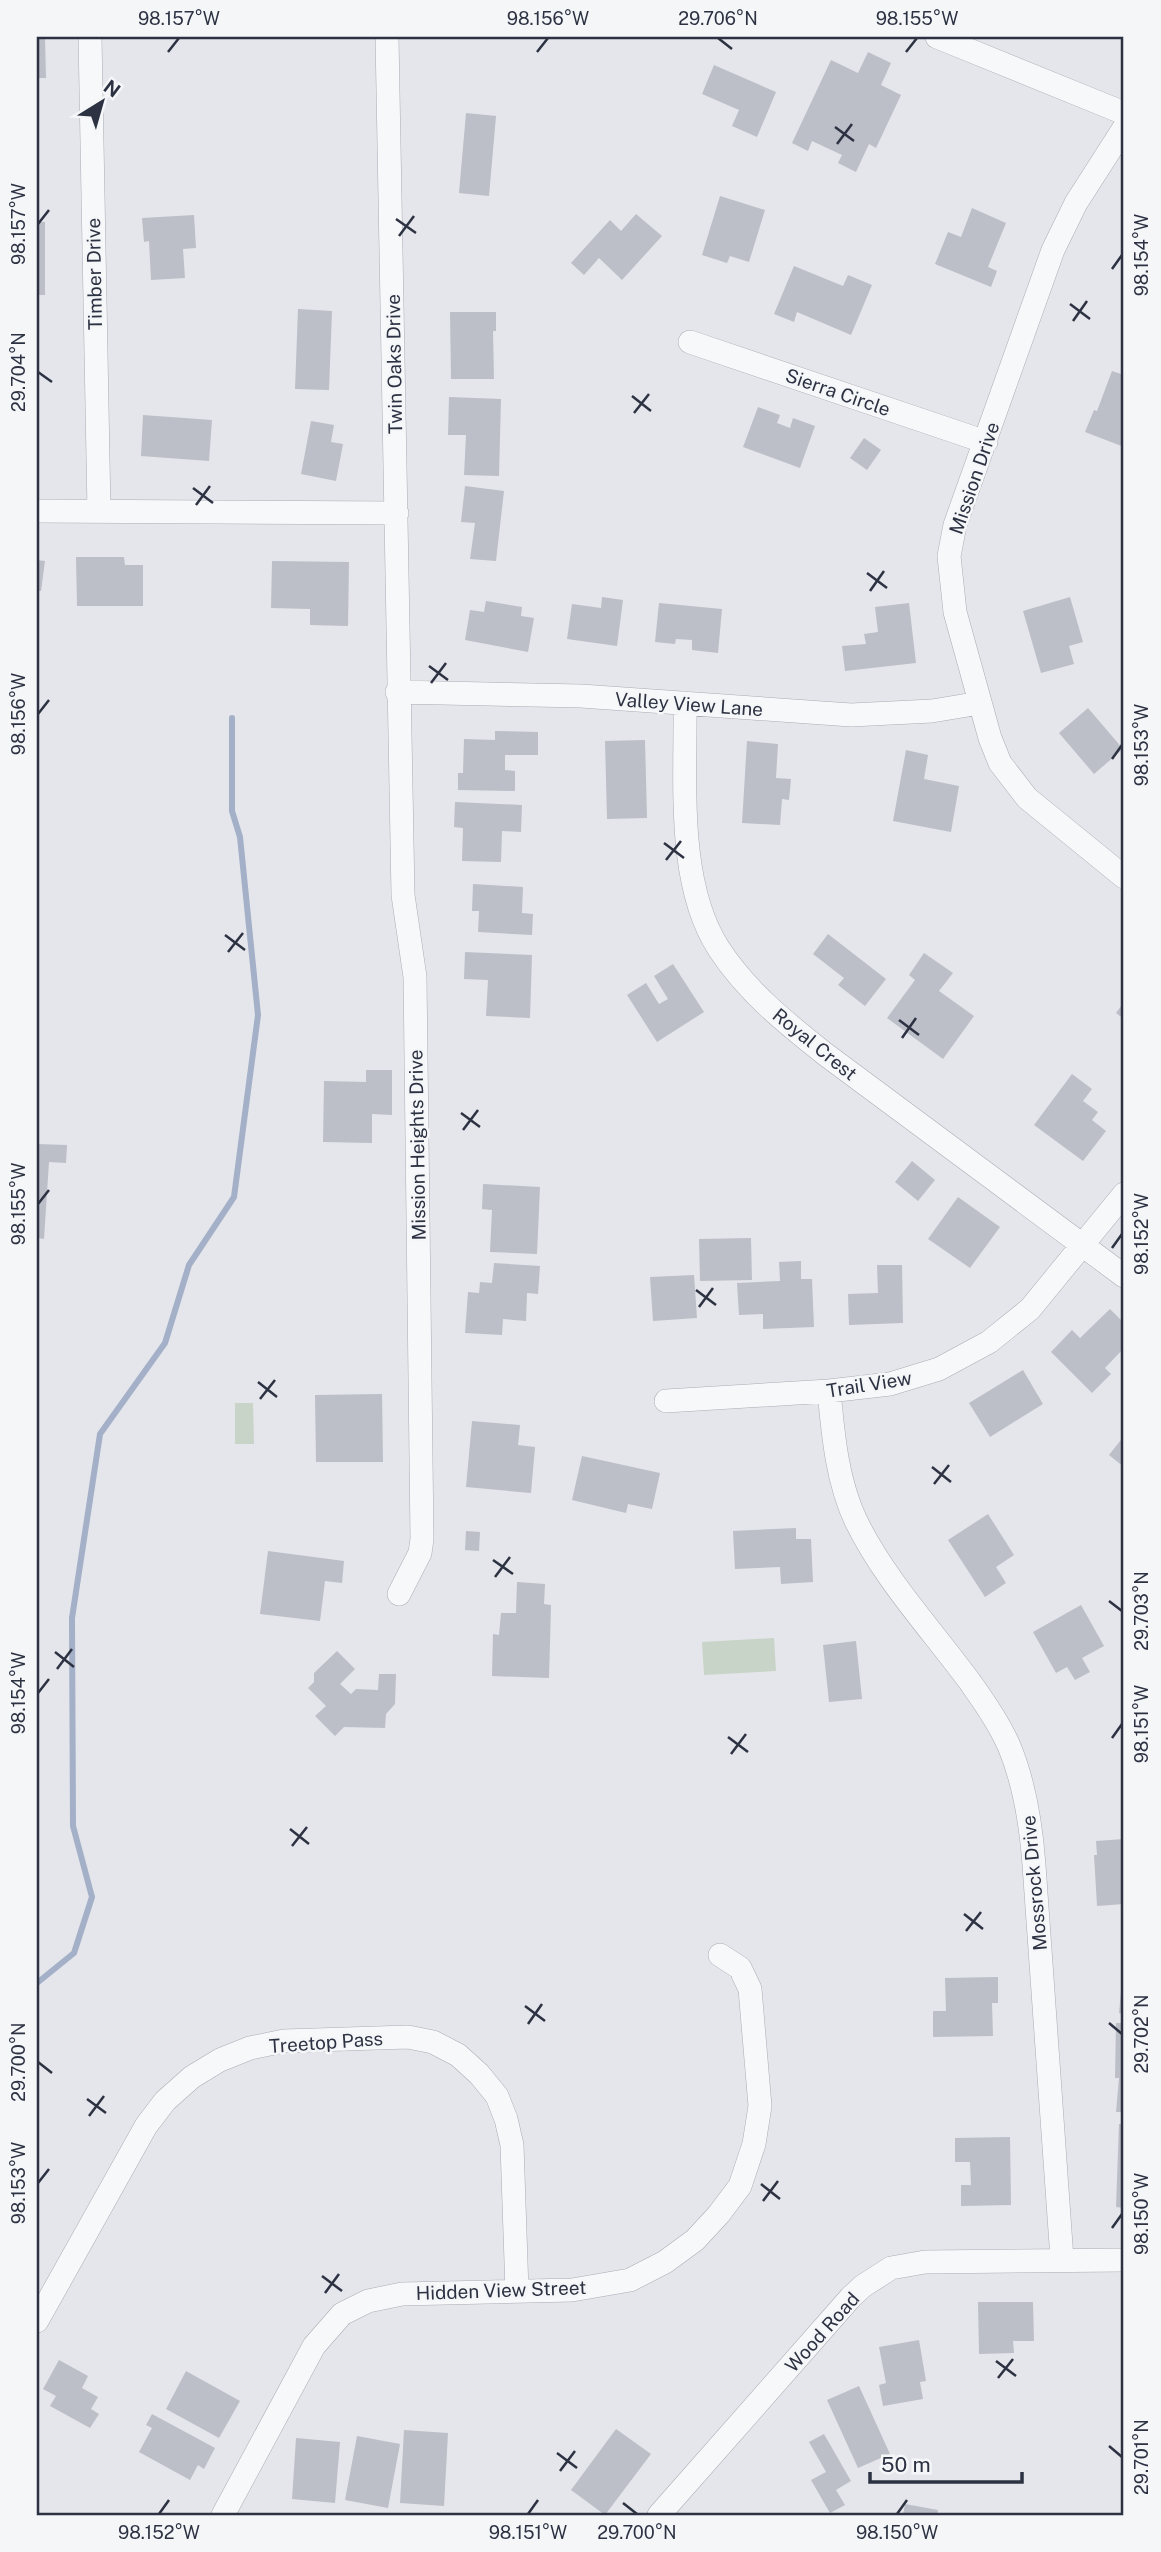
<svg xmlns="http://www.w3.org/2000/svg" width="1161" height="2552" font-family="'Public Sans',sans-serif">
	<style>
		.green { fill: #c8d4c7 }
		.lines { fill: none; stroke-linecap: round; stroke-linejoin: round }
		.stream { stroke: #a3b0c8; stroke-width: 6 }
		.building { fill: #bcbfc8 }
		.minor-casing { stroke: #aaacb5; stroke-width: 24 }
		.minor { stroke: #f7f8fa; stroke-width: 23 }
		.ticks { fill: none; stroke: #2d3243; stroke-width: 2.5 }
		.labels { text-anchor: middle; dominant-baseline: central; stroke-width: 5; stroke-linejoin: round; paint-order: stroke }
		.street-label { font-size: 19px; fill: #2d3243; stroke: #f4f6f8 }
		.neatline { fill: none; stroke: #2d3243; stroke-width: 2.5 }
		.ticks-label { font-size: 18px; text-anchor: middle; fill: #2d3243 }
	</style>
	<rect width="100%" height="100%" fill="#e5e6eb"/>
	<path class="green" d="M235,1403h18l1,41h-19z
		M774,1638l2,33 -72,4 -2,-33z"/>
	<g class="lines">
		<path class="stream" d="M37,1983l37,-30 18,-56 -19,-71 -1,-208 28,-184 65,-91 24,-78 45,-68 24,-182 -18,-178 -8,-26v-93"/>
	</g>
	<path class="building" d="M37,37h8l1,41h-9z
		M868,52l23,11 -10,22 20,10 -25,53 -7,-4 -13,28 -18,-9 4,-8 -30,-14 -4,10 -16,-8 39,-83 27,13z
		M714,65l62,27 -19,45 -25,-11 7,-16 -37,-16z
		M466,113l30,3 -7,80 -30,-3z
		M720,196l45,14 -16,52 -19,-6 -3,7 -25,-8z
		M972,208l34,15 -18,44 9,4 -6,16 -56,-23 13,-32 13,5z
		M636,214l26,22 -40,44 -23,-22 -15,17 -13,-12 39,-43 11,11z
		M194,215l2,33 -13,1 2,29 -34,2 -2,-39 -5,1 -2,-24z
		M37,222h8v73h-8z
		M794,266l49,20 5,-11 24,10 -21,50 -54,-23 -3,10 -20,-8z
		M298,309l34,2 -3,79 -34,-1z
		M450,312h46v19h-3l1,48h-43z
		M1112,371l12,4v72l-39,-15 9,-22 3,1z
		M449,397l52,2 -2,77 -35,-1 2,-40h-18z
		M758,407l22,8 -3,8 13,5 3,-10 22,8 -15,42 -57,-21z
		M143,415l69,5 -3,41 -68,-5z
		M311,421l23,4 -3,17 12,2 -7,37 -35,-7z
		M864,438l17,12 -14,20 -17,-12z
		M465,486l39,5 -8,70 -26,-2 5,-36 -14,-1z
		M76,557h48l1,8h18v41h-66z
		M37,560l8,1 -4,30h-4z
		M272,561l77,1 -1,64 -38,-1v-16l-39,-1z
		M602,597l21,3 -6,46 -50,-7 5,-35 29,4z
		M1070,597l13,45 -14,4 5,18 -33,9 -18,-62z
		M486,601l36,6 -1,9 13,2 -6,34 -63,-12 5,-30 14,2z
		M659,603l63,6 -4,44 -26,-3v-10l-16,-1 -1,5 -20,-2z
		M909,603l7,60 -71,8 -3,-25 24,-2 -2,-10 14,-2 -3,-25z
		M1088,708l35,41 -29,25 -35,-41z
		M495,731l43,1v23h-33v15l10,1v20l-57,-1v-17h5l1,-34 31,1z
		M645,740l2,78 -40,1 -2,-78z
		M747,741l31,3 -2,34 15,1 -2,21 -7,-1 -2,26 -38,-2z
		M906,750l22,5 -4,24 35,7 -8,46 -58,-11z
		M455,802l67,3 -1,27 -19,-1 -1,31 -39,-1 1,-33 -9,-1z
		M473,884l50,3 -1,26 11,1 -1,21 -54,-3 1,-21h-7z
		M828,934l58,45 -21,27 -27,-21 6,-7 -31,-24z
		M465,952l67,3 -2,63 -44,-2 2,-36 -24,-1z
		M924,953l29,20 -14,18 35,25 -31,43 -56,-41 28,-38 -6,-5z
		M673,964l31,48 -47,30 -30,-47 19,-12 13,21 9,-5 -14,-23z
		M1124,1002v17l-8,-6z
		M366,1070h26v45l-20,-1v29l-49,-1 1,-61 42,1z
		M1072,1074l20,15 -9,12 15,11 -6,8 14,11 -23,30 -49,-36z
		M37,1144l30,1 -1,18 -17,-1 -5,77 -7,-1z
		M912,1161l23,19 -17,21 -23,-19z
		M483,1184l57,3 -3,67 -47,-2 2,-42 -10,-1z
		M958,1197l42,30 -30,41 -42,-29z
		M751,1238l1,42 -52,1 -1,-42z
		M801,1261v18h11l2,48 -51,2v-15l-24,1 -2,-32 43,-2 -1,-19z
		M494,1263l46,3 -2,28 -11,-1 -1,28 -23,-2 -1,16 -37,-2 3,-41 11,1 1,-11 12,1z
		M877,1265h25l1,58 -54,2 -1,-31 30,-1z
		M694,1275l3,43 -44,3 -3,-44z
		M1110,1309l14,14v25l-19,20 6,6 -19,19 -41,-41 21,-22 8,8z
		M1023,1370l20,34 -53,33 -21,-34z
		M382,1394l1,68h-67l-1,-67z
		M472,1421l48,4 -2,20 17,2 -4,46 -65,-6z
		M1124,1436v31l-15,-12z
		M582,1456l78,17 -8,36 -24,-5 -2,9 -54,-13z
		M988,1514l26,41 -18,12 10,16 -21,14 -37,-57z
		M796,1528v11h15l2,43 -32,2 -1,-17 -45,2 -2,-38z
		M466,1531l14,1 -1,19 -14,-1z
		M268,1551l76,10 -2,22 -17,-2 -5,40 -60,-7z
		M517,1582l28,2 -1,20 7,1 -2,73 -57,-2 1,-42 6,1 2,-22h15z
		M1081,1605l23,41 -22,12 8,14 -15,8 -8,-13 -11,6 -23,-41z
		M856,1641l6,58 -33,3 -6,-57z
		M337,1651l18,18 -15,15 11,10 5,-5 22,1 1,-16h17l-1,30 -9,10 -1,14 -41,-1 -9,9 -20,-20 11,-10 -18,-18 6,-6v-9z
		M1124,1839v65l-27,2 -3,-51h3l-1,-14z
		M998,1977v26h-6l1,33 -60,1v-26h13l-1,-33z
		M1121,1991l3,1v22l-5,-1z
		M1116,2023h8v89h-8l3,-34h-4z
		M1119,2124h5v84l-8,-1z
		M1010,2137l1,68 -50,1v-21h10l-1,-23h-15v-24z
		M978,2302h55l1,39h-21l1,12 -35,1z
		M919,2340l7,41 -6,1 3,17 -40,7 -4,-21 7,-2 -7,-36z
		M59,2360l29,16 -6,12 16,9 -7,12 8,5 -9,14 -40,-22 6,-10 -13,-7z
		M186,2371l54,30 -21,37 -53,-29z
		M859,2386l31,68 -32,14 -31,-68z
		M152,2414l63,34 -11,21 -6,-4 -8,15 -51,-28 13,-24 -6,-3z
		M616,2429l35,25 -46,61 -34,-25z
		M404,2430l44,3 -4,73 -44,-3z
		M824,2434l27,47 -15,9 9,15 -15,8 -19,-33 15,-8 -17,-30z
		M357,2436l43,8 -12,64 -43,-8z
		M296,2438l44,4 -5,61 -43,-4z
		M905,2504l33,6 -1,5h-34z"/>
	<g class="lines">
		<g class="minor-casing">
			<path id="minor" d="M90,37l9,474
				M387,37l16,858 12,82 7,562 -2,14 -21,41
				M937,37l187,76
				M1124,128l-48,75 -23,47 -98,275 -6,31 6,56 35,126 10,25 27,35 97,79
				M690,342l296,100
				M37,511l360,2
				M397,692l184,4 270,19 81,-4 48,-8
				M685,703c1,77 -9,180 34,246 28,43 67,74 106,105l299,222
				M829,1391c4,43 8,90 27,130 29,59 75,108 114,161 14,20 29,41 39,64 16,38 22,78 25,119l28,394
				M666,1401l163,-10 61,-7 49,-15 50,-27 41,-33 94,-115
				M37,2321l109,-195 19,-25 27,-24 28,-17 30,-12 34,-7 124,-4 25,5 25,13 21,19 18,22 9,23 6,26 5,146
				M223,2515l91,-169 28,-32 26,-13 34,-7 170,-4 58,-10 35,-18 30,-22 24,-26 21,-28 14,-42 6,-38 -10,-117 -10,-21 -20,-13
				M659,2515l192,-218 12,-11 28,-18 34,-6 199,-2"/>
		</g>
		<use href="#minor" class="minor"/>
	</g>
	<path class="ticks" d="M718,38l14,11M168,52l11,-14M537,52l11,-14M906,52l11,-14M835,127l19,14M837,144l15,-20M396,219l20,14M38,224l11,-14M399,236l15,-20M1112,269l10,-14M1070,304l20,15M1073,321l14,-20M38,372l14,10M632,396l19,15M634,413l15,-19M193,488l20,15M196,505l14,-19M867,573l20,15M870,591l14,-20M429,666l19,14M431,683l15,-20M38,714l11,-14M1112,759l10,-14M664,843l20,15M666,860l15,-19M225,935l20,15M228,952l15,-19M899,1020l20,15M902,1038l14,-20M461,1113l19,14M463,1130l15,-20M38,1204l11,-14M1112,1248l10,-14M696,1290l20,15M699,1307l14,-19M258,1382l19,15M260,1399l15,-19M932,1467l19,15M934,1484l15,-19M493,1560l20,14M495,1577l15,-20M1109,1601l13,10M55,1652l19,15M57,1669l15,-20M38,1693l11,-14M728,1737l20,15M1112,1738l10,-14M731,1754l15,-20M290,1829l19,15M292,1846l15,-19M964,1914l19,15M966,1931l15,-19M525,2006l20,15M1109,2023l13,11M528,2024l14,-20M38,2062l14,11M87,2099l19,14M89,2116l15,-20M38,2183l11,-14M761,2184l19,15M763,2201l15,-20M1112,2228l10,-14M322,2276l20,15M325,2293l14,-19M996,2361l20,15M998,2378l15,-19M1109,2446l13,11M557,2453l20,15M560,2471l15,-20M623,2503l14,11M159,2514l10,-14M528,2514l10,-14M897,2514l10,-14"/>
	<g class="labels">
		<g class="street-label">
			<text transform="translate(94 274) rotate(-91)">Timber Drive</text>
			<text transform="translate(394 364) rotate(-91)">Twin Oaks Drive</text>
			<text transform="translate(838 392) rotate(19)">Sierra Circle</text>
			<text transform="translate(974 478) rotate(-71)">Mission Drive</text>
			<text transform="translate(689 704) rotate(4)">Valley View Lane</text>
			<text transform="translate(815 1044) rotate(39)">Royal Crest</text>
			<text transform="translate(417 1145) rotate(-91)">Mission Heights Drive</text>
			<text transform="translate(869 1384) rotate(-9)">Trail View</text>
			<text transform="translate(1034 1883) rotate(-95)">Mossrock Drive</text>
			<text transform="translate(326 2042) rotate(-4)">Treetop Pass</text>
			<text transform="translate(501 2290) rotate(-2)">Hidden View Street</text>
			<text transform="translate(822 2332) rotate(-48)">Wood Road</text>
		</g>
	</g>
	<rect width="1161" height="2552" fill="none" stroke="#f4f6f8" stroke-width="77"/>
	<g transform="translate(102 102) rotate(37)" stroke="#f4f6f8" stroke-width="5" paint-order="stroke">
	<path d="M0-5L12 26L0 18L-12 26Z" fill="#2d3243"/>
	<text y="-10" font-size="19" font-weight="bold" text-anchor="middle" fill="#2d3243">N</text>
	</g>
	<path d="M870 2472v10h152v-10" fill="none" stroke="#2d3243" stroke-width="3.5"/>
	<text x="881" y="2472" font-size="21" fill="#2d3243" stroke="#f4f6f8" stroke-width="5" paint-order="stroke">50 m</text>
	<rect x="38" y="38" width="1084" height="2476" class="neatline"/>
	<g class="ticks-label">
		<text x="179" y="25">98.157°W</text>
		<text x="548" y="25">98.156°W</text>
		<text x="718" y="25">29.706°N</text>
		<text x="917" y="25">98.155°W</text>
		<text transform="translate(19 224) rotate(-90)" y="6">98.157°W</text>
		<text transform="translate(1142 255) rotate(-90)" y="6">98.154°W</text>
		<text transform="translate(19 372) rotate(-90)" y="6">29.704°N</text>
		<text transform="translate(19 714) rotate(-90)" y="6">98.156°W</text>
		<text transform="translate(1142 745) rotate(-90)" y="6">98.153°W</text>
		<text transform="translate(19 1204) rotate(-90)" y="6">98.155°W</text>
		<text transform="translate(1142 1234) rotate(-90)" y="6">98.152°W</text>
		<text transform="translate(1142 1611) rotate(-90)" y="6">29.703°N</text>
		<text transform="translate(19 1693) rotate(-90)" y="6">98.154°W</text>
		<text transform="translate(1142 1724) rotate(-90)" y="6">98.151°W</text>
		<text transform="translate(1142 2034) rotate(-90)" y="6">29.702°N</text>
		<text transform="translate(19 2062) rotate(-90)" y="6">29.700°N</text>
		<text transform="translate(19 2183) rotate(-90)" y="6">98.153°W</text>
		<text transform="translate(1142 2214) rotate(-90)" y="6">98.150°W</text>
		<text transform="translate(1142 2457) rotate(-90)" y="6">29.701°N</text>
		<text x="159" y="2539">98.152°W</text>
		<text x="528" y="2539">98.151°W</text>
		<text x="637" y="2539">29.700°N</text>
		<text x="897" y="2539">98.150°W</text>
	</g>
</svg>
